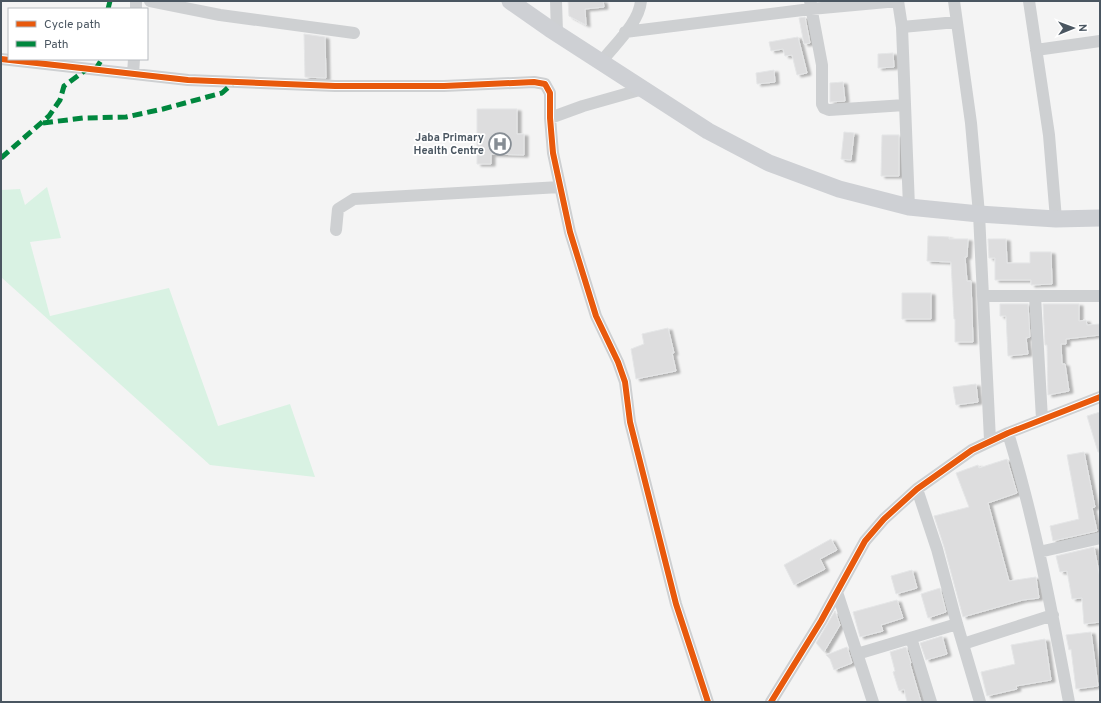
<svg xmlns="http://www.w3.org/2000/svg" width="1101" height="703" font-family="Overpass,sans-serif">
	<style>
		.green { fill: #d9f2e3 }
		.building { fill: #ddddde; stroke: #e5e6e7; filter: url(#shadow) }
		.lines { fill: none; stroke-linecap: round; stroke-linejoin: round }
		.minor { stroke: #ced0d2; stroke-width: 12 }
		.secondary { stroke: #ced0d4; stroke-width: 17 }
		.quiet { stroke: #00873e; stroke-width: 5; stroke-dasharray: 10 5; stroke-linecap: butt }
		.cycleway-casing { stroke: #fff; stroke-width: 8 }
		.cycleway { stroke: #e8590c; stroke-width: 6 }
		.labels { text-anchor: middle; dominant-baseline: central; stroke-width: 3.5; stroke-linejoin: round; paint-order: stroke }
		.poi-label { font-size: 11px; font-weight: bold; fill: #4a5661; stroke: #fff; text-anchor: end }
	</style>
	<defs>
		<filter id="shadow"><feDropShadow dx="4" dy="2" stdDeviation="1" flood-color="#0004"/></filter>
	</defs>
	<rect width="100%" height="100%" fill="#f4f4f4"/>
	<path class="green" d="M47,187l14,51 -31,4 20,74 119,-28 49,138 72,-22 25,73 -105,-12 -209,-188v-87l19,-1 5,16z"/>
	<path class="building" d="M568,1h35l1,6 -19,2 1,16 -17,-9z
		M805,17l5,26 -6,1 -5,-26z
		M304,34l21,3 1,41 -21,-1z
		M798,37l9,36 -10,2 -5,-20 -7,1 -2,-7 -12,2 -2,-9z
		M893,53l1,14 -16,1v-14z
		M774,70l1,12 -18,2 -1,-11z
		M843,82l2,19 -15,1v-19z
		M477,109h40v25h7v21l-33,-1v10h-14z
		M844,132l10,1 -3,27 -10,-1z
		M882,135h17v41h-18z
		M928,236l21,1v2h19l-1,18h-2l2,24h4l2,61h-18v-23h-1l-3,-57 -24,-1z
		M988,239h18l1,24h23v-11h21l1,32 -21,1v-5h-36v-22h-6z
		M902,293h29v26h-29z
		M1000,304h28l2,33 -4,1 2,16 -20,2 -2,-40h-6z
		M1043,304h36v17l7,-1 1,5 13,-1v11l-34,4v5h-5l1,20h3l4,27 -21,4 -1,-50h-2z
		M668,328l6,25h-2l4,18 -40,8 -5,-30 13,-5 -2,-10z
		M976,384l2,18 -22,3 -3,-18z
		M1100,412v40h-2l-11,-36z
		M1084,452l11,55 -3,1 5,23 -44,10 -3,-15 29,-7 -12,-64z
		M1007,459l10,34 -29,10 21,78 27,-4 3,21 -16,2 -60,17 -19,-70 -10,-31 35,-9 -13,-34 22,-8 1,3z
		M831,539l6,11 -17,9 5,10 -31,16 -10,-20z
		M1094,547l6,31v44l-16,2 -2,-26 -10,1 -5,-28 -7,1 -4,-16z
		M912,570l5,18 -21,6 -5,-18z
		M940,588l6,24 -18,6 -7,-24z
		M897,600l6,18 -22,7 2,6 -23,6 -7,-25z
		M835,611l5,14 -16,27 -8,-9z
		M1091,632l7,54 -22,3 -5,-40 -2,1 -3,-15z
		M942,636l5,18 -21,6 -6,-17z
		M1045,639l6,41 -35,6 1,3 -30,7 -6,-24 34,-8 -4,-19z
		M847,647l5,16 -18,7 -4,-11 -4,-4z
		M906,647l5,16 -1,1 11,38h-14l-3,-13 -5,2 -6,-19 2,-1 -5,-19z"/>
	<g class="lines">
		<path class="minor" d="M150,1l70,14 134,18
			M556,1l1,32
			M810,1l12,64v39l2,4 5,2 76,-5
			M898,1l4,26 7,180
			M954,1l17,122 8,91 11,226
			M1029,1l20,134 7,84
			M136,9v-8
			M902,27l55,-5
			M625,32l186,-23 87,-8
			M1036,50l64,-9
			M1,59l187,21 147,6h109l90,-4 11,2 5,9v25l3,35 17,79 26,84 22,46 7,20 5,40 46,182 32,98
			M602,61c13,-17 37,-38 39,-60
			M133,74l1,-15
			M550,118l33,-12 60,-17
			M336,230l2,-21 16,-10 206,-12
			M983,296h117
			M1035,296l7,123
			M1008,433c27,88 44,179 61,269
			M917,489l20,60 20,75 23,78
			M1039,552l61,-14
			M837,592l36,110
			M911,638l20,64
			M963,644l90,-29
			M857,654l100,-30
			M771,702l50,-81 44,-80 19,-22 33,-30 55,-39 36,-17 92,-36"/>
		<path class="secondary" d="M510,1l40,28 158,102 61,32 70,26 70,18 70,7 77,5 44,-1"/>
		<path class="quiet" d="M108,9l2,-8
			M95,70l7,-11
			M43,123l40,-5 43,-1 37,-8 59,-16 12,-11
			M1,158l48,-42 11,-16 4,-14 23,-17"/>
		<g class="cycleway-casing">
			<path id="cycleway" d="M1,59l187,21 147,6h109l90,-4 11,2 5,9v25l3,35 17,79 26,84 22,46 7,20 5,40 46,182 32,98
				M771,702l50,-81 44,-80 19,-22 33,-30 55,-39 36,-17 92,-36"/>
		</g>
		<use href="#cycleway" class="cycleway"/>
	</g>
	<defs>
		<g id="hospital-ring" transform="scale(1.15)"><circle r="9.5" fill="#fff" stroke="#868d94" stroke-width="1.5"/><path d="M-5-5h3v3.5h4V-5h3V5h-3V1.5h-4V5h-3Z" fill="#868d94"/></g>
	</defs>
	<g fill-rule="evenodd">
		<use href="#hospital-ring" x="500" y="144"/>
	</g>
	<g class="labels">
		<g class="poi-label">
			<text x="484" y="138">Jaba Primary<tspan x="484" dy="13">Health Centre</tspan></text>
		</g>
	</g>
	<rect width="1101" height="703" fill="none" stroke="#4a5661" stroke-width="4"/>
	<rect x="8" y="8" width="140" height="52" fill="#ffffff" stroke="#b7bbc0"/>
	<rect x="16" y="21" width="20" height="6" fill="#e8590c" stroke="#b7bbc0"/>
	<text x="44" y="28" font-size="12" fill="#4a5661">Cycle path</text>
	<rect x="16" y="41" width="20" height="6" fill="#00873e" stroke="#b7bbc0"/>
	<text x="44" y="48" font-size="12" fill="#4a5661">Path</text>
	<g transform="translate(1073 28) rotate(89)" stroke="#ffffff" stroke-width="3" paint-order="stroke">
	<path d="M0-3L7 15L0 10L-7 15Z" fill="#4a5661"/>
	<text y="-6" font-size="11" font-weight="bold" text-anchor="middle" fill="#4a5661">N</text>
	</g>
</svg>
